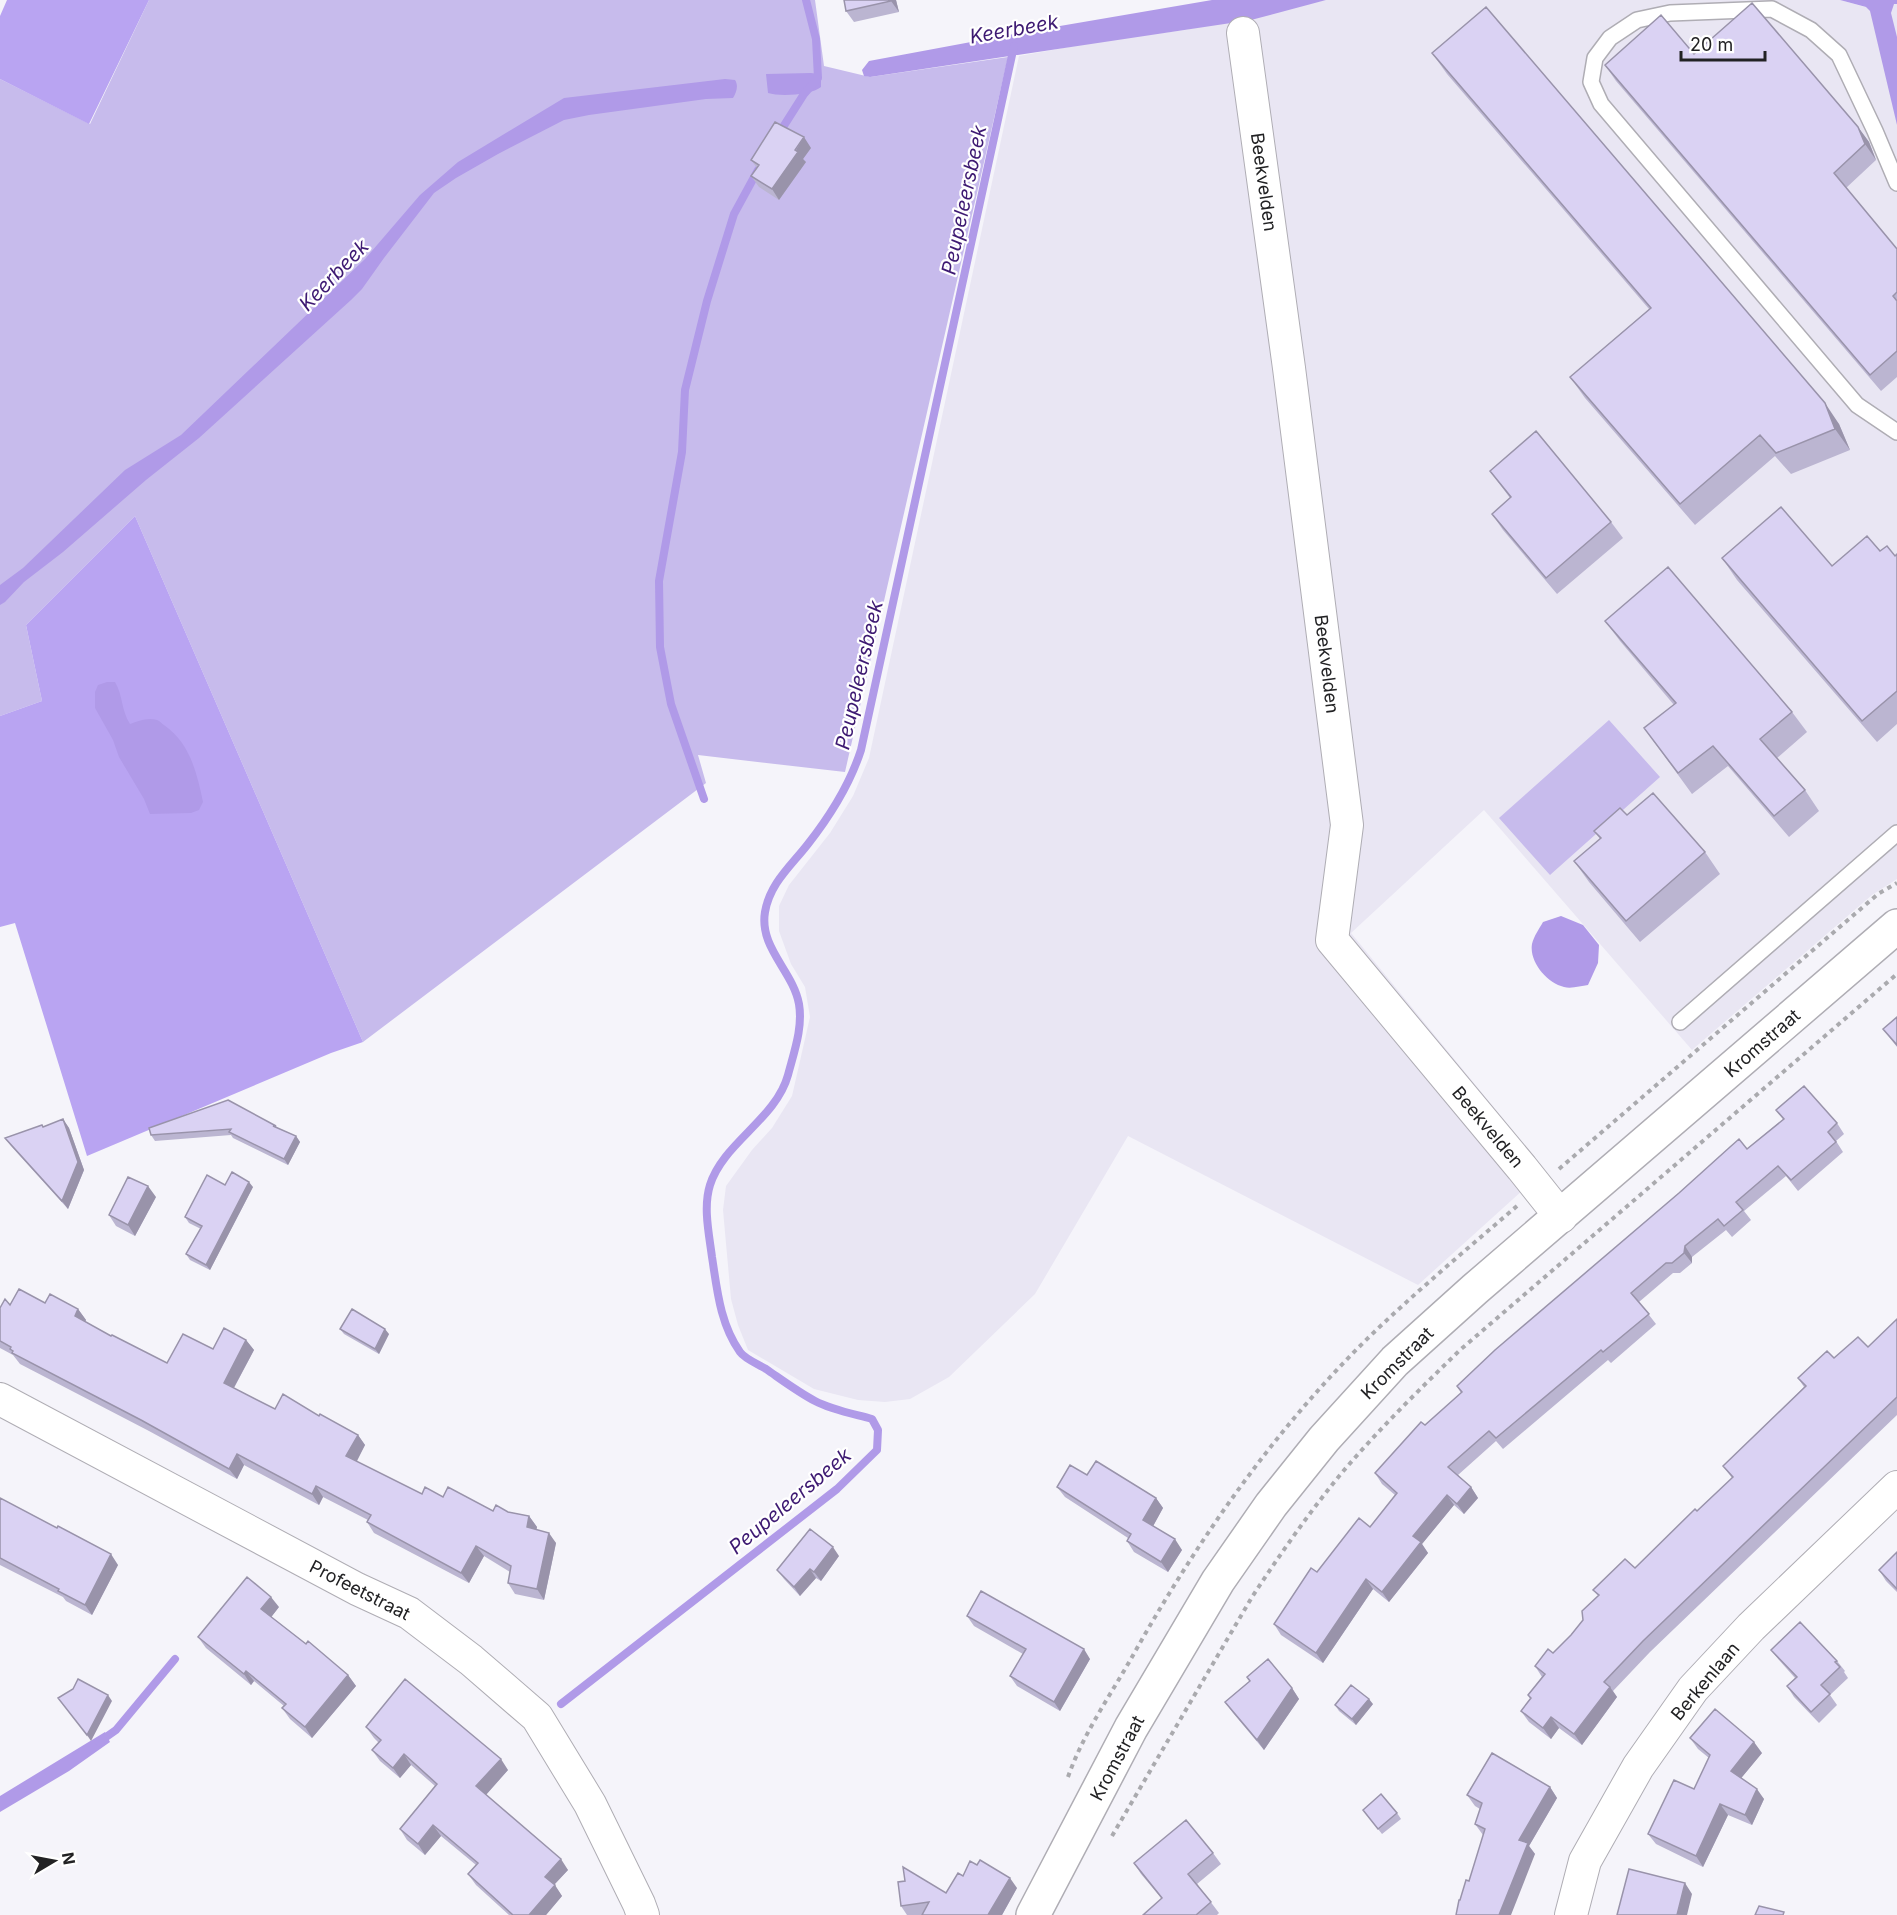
<svg xmlns="http://www.w3.org/2000/svg" width="1897" height="1915" font-family="Inter,sans-serif">
	<style>
		.built { fill: #e9e6f3 }
		.green { fill: #c7bbec }
		.forest { fill: #b9a4f2 }
		.water { fill: #b09ae8 }
		.lines { fill: none; stroke-linecap: round; stroke-linejoin: round }
		.stream { stroke: #b09ae8; stroke-width: 8 }
		.service-casing { stroke: #afadb4; stroke-width: 18 }
		.minor-casing { stroke: #afadb4; stroke-width: 34 }
		.secondary-casing { stroke: #afadb4; stroke-width: 36 }
		.path { stroke: #aaaaae; stroke-width: 4; stroke-dasharray: 4.5 4.5; stroke-linecap: butt }
		.service { stroke: #fff; stroke-width: 15 }
		.minor { stroke: #fff; stroke-width: 32 }
		.secondary { stroke: #fff; stroke-width: 33 }
		.wall { fill: #bbb5d1 }
		.shaded-wall { fill: #9993aa }
		.building { fill: #dad2f3; stroke: #9993aa; stroke-width: 1.5 }
		.labels { text-anchor: middle; dominant-baseline: central; stroke-width: 4.5; stroke-linejoin: round; paint-order: stroke }
		.street-label { font-size: 18px; fill: #222224; stroke: #fff }
		.water-label { font-size: 20px; font-style: italic; fill: #3d1972; stroke: #fff }
	</style>
	<rect width="100%" height="100%" fill="#f5f4fa"/>
	<path class="built" d="M1326,0h514l25,7 32,-7v879l-25,16 -180,155 -208,-240 -133,123 194,237 -127,115 -290,-149 -93,158 -86,83 -39,22 -25,3 -27,-2 -44,-11 -66,-39 -10,-25 -7,-26 -8,-89 3,-24 26,-36 20,-22 20,-32 18,-79 -5,-30 -14,-23 -12,-33v-25l10,-21 41,-52 23,-37 16,-38 150,-702 89,-16 77,-10z"/>
	<path class="green" d="M149,0h666l9,66 46,11 138,-20 -163,715 -147,-17 8,28 -343,259 -228,-526 -109,109 16,76 -42,15v-637l90,45z
		M1609,720l51,57 -110,98 -51,-57z"/>
	<path class="forest" d="M7,0h142l-60,124 -89,-45v-63z
		M135,516l228,526 -32,11 -244,103 -72,-233 -15,4v-211l42,-15 -16,-76z"/>
	<path class="water" d="M1212,0h114l-75,20 -381,57 -6,-1 -2,-6 7,-9 150,-28z
		M1840,0h57v4h-3l-3,9 6,24v88l-27,-114 -4,-4z
		M811,73l8,1 2,5v8c-9,8 -41,10 -53,6l-2,-19z
		M725,79l10,1c4,6 1,13 -2,18l-27,1 -117,16 -25,5 -66,34 -42,24 -22,15 -50,65 -22,31 -11,11 -152,138 -53,42 -83,72 -39,30 -19,20 -5,3v-20l23,-17 102,-98 56,-35 184,-176 55,-64 38,-33 106,-64z
		M107,682h8c8,13 6,28 15,42 8,-3 18,-7 27,-4 3,1 5,4 7,5 26,18 33,48 39,77l-4,8 -8,3 -41,1 -6,-15 -25,-42 -6,-17 -18,-32v-16l3,-7z
		M1561,916l22,9 16,20 -1,18 -10,22c-7,1 -17,4 -24,2 -17,-4 -35,-25 -32,-43 2,-8 7,-15 11,-22z
		M105,1732l5,10 -41,29 -69,41v-16z"/>
	<g class="lines">
		<path class="stream" d="M778,135l26,-41 14,-16 -2,-39 -10,-39
			M704,799l-33,-95 -11,-57 -1,-66 23,-129 3,-62 22,-89 27,-87 24,-44
			M561,1704l276,-215 40,-39 1,-20 -6,-11c-18,-5 -40,-9 -57,-18 -17,-9 -33,-21 -49,-32 -8,-5 -21,-10 -26,-17 -20,-28 -23,-63 -28,-95 -3,-23 -9,-50 -2,-72 13,-42 66,-66 78,-110 6,-23 15,-47 11,-71 -6,-33 -40,-56 -34,-92 5,-29 26,-46 43,-68 22,-28 42,-60 53,-94l153,-704
			M99,1742l17,-12 59,-71"/>
		<g class="service-casing">
			<path id="service" d="M1897,183l-22,-52 -36,-76 -28,-25 -39,-21 -102,4 -33,7 -27,18 -15,20 -4,24 10,22 256,301 40,27
				M1680,1022l217,-189"/>
		</g>
		<g class="minor-casing">
			<path id="minor" d="M1243,33l46,335 58,457 -15,115 190,228 39,49
				M0,1399l357,190 52,24 62,47 66,57 53,87 49,100 4,11
				M1571,1915l14,-54 53,-94 55,-78 58,-62 146,-140"/>
		</g>
		<g class="secondary-casing">
			<path id="secondary" d="M1033,1915l98,-187 87,-147 53,-76 53,-66 71,-78 80,-72 422,-363"/>
		</g>
		<path class="path" d="M1559,1169l319,-275 19,-11
			M1068,1777c15,-43 42,-81 64,-120 64,-114 139,-223 233,-316 48,-47 101,-91 152,-135
			M1112,1836l140,-239c27,-41 56,-83 88,-122 37,-44 79,-85 120,-125l437,-376"/>
		<use href="#service" class="service"/>
		<use href="#minor" class="minor"/>
		<use href="#secondary" class="secondary"/>
	</g>
	<path class="wall" d="M844,0h52l3,12 -45,10 -8,-11z
		M1432,53l407,371 11,26 -59,24 -16,-18 -80,69 -110,-127 -15,-21 79,-68 -202,-235z
		M1694,54l164,73 11,15 7,18 -30,28 51,61v128l-16,14 -265,-310 -11,-16z
		M811,148l-8,11 3,3 -27,38 -20,-13 -8,-11 6,-8 -6,-8z
		M1490,471l121,51 12,16 -66,56 -54,-64 -11,-16 18,-16z
		M1880,551l15,5 2,-2v170l-20,18 -140,-162 -15,-22 110,8z
		M1605,621l187,91 15,20 -30,26 28,32 14,21 -30,26 -61,-71 -36,28 -48,-66 30,-23 -54,-64z
		M1627,815l78,37 15,22 -80,68 -51,-60 -15,-21 26,-22 -6,-8z
		M1897,1017v30l-14,-18z
		M1776,1110l61,13 7,11 -8,7 7,11 -45,39 -12,-15 -42,35 7,9 -19,17 -6,-7 -34,27v6l-12,10h-7l-34,29 17,22 -45,39 -3,-3 -105,89 -7,-8 -38,34 13,12 7,11 -14,16 -10,-9 -32,39 6,9 -39,49 -16,-13 -50,74 -42,-28 -7,-11 43,-52 53,-45 25,-32 -13,-11 -7,-11 50,-48 36,-32 -4,-7 326,-267z
		M63,1119l6,9 15,42 -16,39 -57,-63 -6,-8 38,-11z
		M276,1126l2,2 18,8 4,6 -12,23 -55,-27 -2,-3 -76,6 -4,-6z
		M225,1185l28,2 -43,83 -20,-10 -4,-6 15,-25 -12,-6 -4,-6z
		M156,1197l-21,39 -19,-10 -7,-11z
		M45,1303l33,6 8,11 -1,2 26,14 56,27 79,-23 8,10 -20,38 41,21 44,7 39,19 7,10 -9,16 66,33 21,3 50,14 15,1 21,4 8,11 -1,2 20,14 -12,57 -29,-6 -7,-11 2,-11 -26,-16 -15,27 -95,-50 -7,-11 1,-2 -45,-23 -4,8 -75,-40 -7,14 -88,-48 -129,-67 -7,-9 -13,-7v-40l10,-3z
		M1897,1319v96l-247,237 -37,39 4,6 -35,48 -23,-17 -8,11 -22,-17 -8,-11 9,-12 -2,-4 14,-18 -7,-11 18,-13 18,-18 12,-15 15,-24 -5,-6 42,-22 97,-90 -9,-12 81,-79 -6,-9 36,-20 34,-11z
		M340,1329l49,5 -10,20 -35,-20z
		M1087,1475l69,23 7,10 -10,18 29,24 -14,22 -34,-20 -7,-11 1,-3 -63,-41 -8,-10z
		M0,1498l118,67 -26,50 -26,-14 -3,-4 -63,-32z
		M1897,1552v40l-11,-11 -7,-11z
		M839,1556l-18,25 -5,-3 -16,18 -16,-17 -7,-9z
		M279,1607l-8,10 35,27 42,31 8,11 -44,52 -22,-19 -8,-11 2,-2 -30,-25 -3,4 -45,-37 -8,-11z
		M967,1616l123,43 -30,52 -43,-25 -7,-10 13,-22 -49,-28z
		M1771,1650l66,11 8,10 -1,1 4,6 -18,17 7,10 -18,18 -25,-26 -7,-11 8,-8 -16,-18z
		M1250,1681l42,7 7,11 -35,51 -31,-37 -8,-11z
		M1373,1704l-17,21 -17,-14 -4,-6z
		M366,1727l142,43 -22,25 82,75 -14,15 8,11 -16,19h-37l-33,-30 -8,-11 8,-9 -35,-29 -16,19 -18,-15 -7,-11 35,-43 -24,-21 -11,13 -20,-17 -8,-11 7,-7 -5,-5z
		M1690,1738l72,15 -21,25 23,21 -12,26 -24,-10 -25,52 -47,-23 -8,-10 46,-45 15,-31 -11,-9z
		M1550,1787l7,11 -28,48 6,8 -75,46 9,-19 14,-46 -8,-11 5,-15 -5,-3 -8,-11z
		M1363,1810l34,3 4,6 -19,15z
		M1213,1853l8,11 -24,20 22,29 -2,2h-74l19,-16 -21,-25 -7,-11z
		M963,1876l54,12 -15,27h-95l-6,-9 45,-13z"/>
	<path class="shaded-wall" d="M891,0h5l3,12 -8,-11z
		M1858,127l11,15 7,18 -11,-16z
		M804,137l7,11 -8,11 3,3 -27,38 -7,-11z
		M1825,403l14,21 11,26 -15,-21z
		M63,1119l6,9 15,42 -16,39 -6,-8z
		M296,1136l4,6 -12,23 -4,-6z
		M249,1182l4,5 -43,83 -4,-5z
		M148,1186l8,11 -21,39 -7,-11z
		M1685,1246l7,11v6l-8,-10z
		M78,1309l8,11 -4,7 -7,-11z
		M385,1329l4,5 -10,20 -4,-5z
		M246,1340l8,10 -23,43 -7,-10z
		M358,1435l7,10 -11,22 -8,-11z
		M237,1454l7,11 -7,14 -8,-10z
		M316,1486l7,11 -4,8 -7,-11z
		M1471,1487l7,11 -14,16 -7,-10z
		M1447,1495l7,10 -32,39 6,9 -39,49 -7,-10 31,-56z
		M1156,1498l7,10 -12,22 -8,-10z
		M529,1516l8,11 -2,11 -8,-11z
		M549,1533l7,10 -12,57 -7,-11z
		M1175,1539l7,11 -14,22 -7,-10z
		M476,1546l8,10 -15,27 -8,-10z
		M833,1547l6,9 -18,25 -7,-9z
		M111,1554l7,11 -26,50 -7,-10z
		M810,1569l6,9 -16,18 -6,-9z
		M1366,1579l7,10 -50,74 -7,-10z
		M271,1597l8,10 -10,13 -8,-11z
		M1084,1649l6,10 -30,52 -6,-9z
		M246,1671l8,10 -3,4 -7,-11z
		M348,1675l8,11 -44,52 -7,-11z
		M1610,1687l7,10 -35,48 -8,-11z
		M1292,1688l7,11 -35,51 -7,-10z
		M108,1695l4,6 -21,40 -4,-6z
		M1369,1699l4,5 -17,21 -4,-6z
		M1551,1717l8,11 -8,11 -8,-11z
		M1754,1742l8,11 -24,29 -7,-11z
		M404,1754l7,11 -11,13 -7,-10z
		M501,1759l7,11 -24,27 -8,-11z
		M1550,1787l7,11 -28,48 6,8 -24,61h-12l20,-75z
		M1757,1789l7,10 -12,26 -7,-10z
		M1720,1804l8,11 -25,52 -7,-11z
		M433,1825l8,11 -16,19 -7,-11z
		M561,1859l7,11 -16,17 -7,-10z
		M1010,1878l7,10 -15,27h-14z
		M1685,1883l7,11 -5,21h-10z
		M555,1885l7,11 -16,19h-17z"/>
	<path class="building" d="M844,0h47v1l-45,10z
		M1752,3l106,124 7,17 -31,29 63,76v43l-4,4 4,5v50l-27,24 -265,-310 56,-50 33,39z
		M1486,7l339,396 10,26 -59,24 -16,-18 -80,69 -110,-127 81,-69 -219,-255z
		M775,122l29,15 -9,13 3,2 -26,37 -21,-13 8,-11 -8,-5z
		M1536,431l75,91 -65,56 -54,-64 19,-17 -21,-26z
		M1781,507l51,59 35,-30 13,15 7,-5 8,10 2,-2v137l-35,30 -140,-163z
		M1668,567l124,145 -32,27 45,51 -31,26 -61,-70 -35,27 -34,-45 32,-25 -71,-82z
		M1653,793l52,59 -79,69 -52,-60 27,-23 -7,-7 26,-23 7,7z
		M1897,1017v28l-14,-16z
		M1804,1086l33,37 -9,9 8,10 -45,38 -13,-14 -42,36 7,8 -19,16 -6,-7 -33,27 -1,7 -12,10h-6l-35,30 18,21 -46,38 -2,-2 -105,88 -7,-7 -41,36 23,20 -14,17 -10,-9 -34,41 8,6 -39,50 -16,-13 -50,74 -42,-29 37,-56 6,4 42,-54 11,9 27,-34 -22,-20 46,-51 4,3 37,-33 -5,-6 38,-36 184,-157 51,-46 9,-8 8,10 37,-30 -8,-9z
		M228,1100l48,26h-3l23,10 -12,23 -55,-27 2,-3 -80,6 -2,-7z
		M63,1119l15,43 -16,39 -57,-63 37,-13 1,2z
		M232,1172l17,10 -43,83 -20,-11 16,-28 -17,-9 22,-42 18,10z
		M128,1177l20,9 -20,39 -19,-10z
		M19,1289l26,14 5,-9 28,15 -3,7 36,20 1,-1 55,28 16,-29 30,15 11,-21 22,12 -22,43 51,26 8,-15 36,22 1,-2 38,21 -12,21 76,38 3,-7 18,10 5,-10 45,24 3,-6 12,7 21,4 -2,11 22,6 -12,56 -29,-6 3,-17 -35,-20 -15,27 -94,-51 4,-7 -55,-29 -4,8 -75,-40 -8,15 -88,-49 -129,-67 1,-2 -3,-2 1,-2 -11,-6v-33l5,-9 5,6z
		M352,1309l33,20 -10,20 -35,-20z
		M1897,1319v78l-254,244 -39,41 6,5 -36,47 -23,-17 -8,11 -22,-17 10,-13 -3,-3 17,-21 -10,-8 13,-17 5,4 18,-18 12,-15 -1,-9 17,-16 -6,-5 32,-31 10,9 60,-59 2,2 36,-34 -10,-11 83,-80 -8,-8 29,-27 7,7 24,-21 10,10z
		M1096,1461l60,37 -13,22 32,19 -14,23 -34,-21 4,-7 -74,-47 13,-22 17,10z
		M0,1498l57,30 1,-2 53,28 -26,51 -27,-14 1,-2 -59,-31z
		M810,1529l23,18 -19,25 -4,-3 -16,18 -17,-17z
		M1897,1552v37l-18,-19z
		M247,1577l24,20 -10,12 45,35 2,-3 40,34 -43,52 -23,-19 4,-4 -40,-33 -2,3 -46,-37z
		M981,1591l103,58 -30,53 -44,-26 16,-27 -59,-33z
		M1800,1622l37,39 -2,1 5,5 -19,18 9,9 -19,18 -24,-26 10,-9 -26,-27z
		M1268,1659l24,29 -35,52 -32,-38 25,-21 -3,-4z
		M78,1679l30,16 -21,40 -29,-37 15,-9z
		M405,1679l96,80 -25,27 85,73 -16,18 10,8 -26,30h-16l-45,-41 10,-11 -45,-38 -15,19 -18,-15 37,-45 -33,-30 -11,14 -21,-18 9,-10 -15,-13z
		M1351,1685l18,14 -17,20 -17,-14z
		M1715,1709l39,33 -23,29 26,18 -12,26 -25,-11 -24,52 -48,-22 26,-54 20,9 16,-34 -20,-17z
		M1492,1753l58,34 -31,53 9,3 -29,72h-43l3,-15h1l6,-20 3,1 16,-52 -10,-5 7,-21 -15,-8z
		M1381,1794l16,19 -19,16 -15,-19z
		M1186,1820l27,33 -25,21 23,28 -15,13h-53l19,-17 -28,-35z
		M980,1860l30,18 -22,37h-66l7,-13 -28,4 -3,-24 7,-1 -2,-14 43,26 12,-20 5,3 7,-15 7,4z
		M1629,1869l56,14 -8,32h-60z
		M1759,1906l25,6 -1,3h-28z"/>
	<g class="labels">
		<g class="street-label">
			<text transform="translate(1264 182) rotate(82)">Beekvelden</text>
			<text transform="translate(1327 664) rotate(83)">Beekvelden</text>
			<text transform="translate(1762 1043) rotate(-41)">Kromstraat</text>
			<text transform="translate(1488 1127) rotate(50)">Beekvelden</text>
			<text transform="translate(1397 1363) rotate(-45)">Kromstraat</text>
			<text transform="translate(360 1590) rotate(27)">Profeetstraat</text>
			<text transform="translate(1705 1681) rotate(-50)">Berkenlaan</text>
			<text transform="translate(1117 1758) rotate(-62)">Kromstraat</text>
		</g>
		<g class="water-label">
			<text transform="translate(1014 29) rotate(-10)">Keerbeek</text>
			<text transform="translate(964 200) rotate(-78)">Peupeleersbeek</text>
			<text transform="translate(334 275) rotate(-46)">Keerbeek</text>
			<text transform="translate(859 675) rotate(-77)">Peupeleersbeek</text>
			<text transform="translate(790 1501) rotate(-40)">Peupeleersbeek</text>
		</g>
	</g>
	<g transform="translate(54 1861) rotate(80)" stroke="#ffffff" stroke-width="4.5" paint-order="stroke">
	<path d="M0-4.5L10 22L0 15L-10 22Z" fill="#222224"/>
	<text y="-9" font-size="16" font-weight="bold" text-anchor="middle" fill="#222224">N</text>
	</g>
	<path d="M1681 51v9h84v-9" fill="none" stroke="#222224" stroke-width="3"/>
	<text x="1690" y="51" font-size="18" fill="#222224" stroke="#ffffff" stroke-width="4.5" paint-order="stroke">20 m</text>
</svg>
